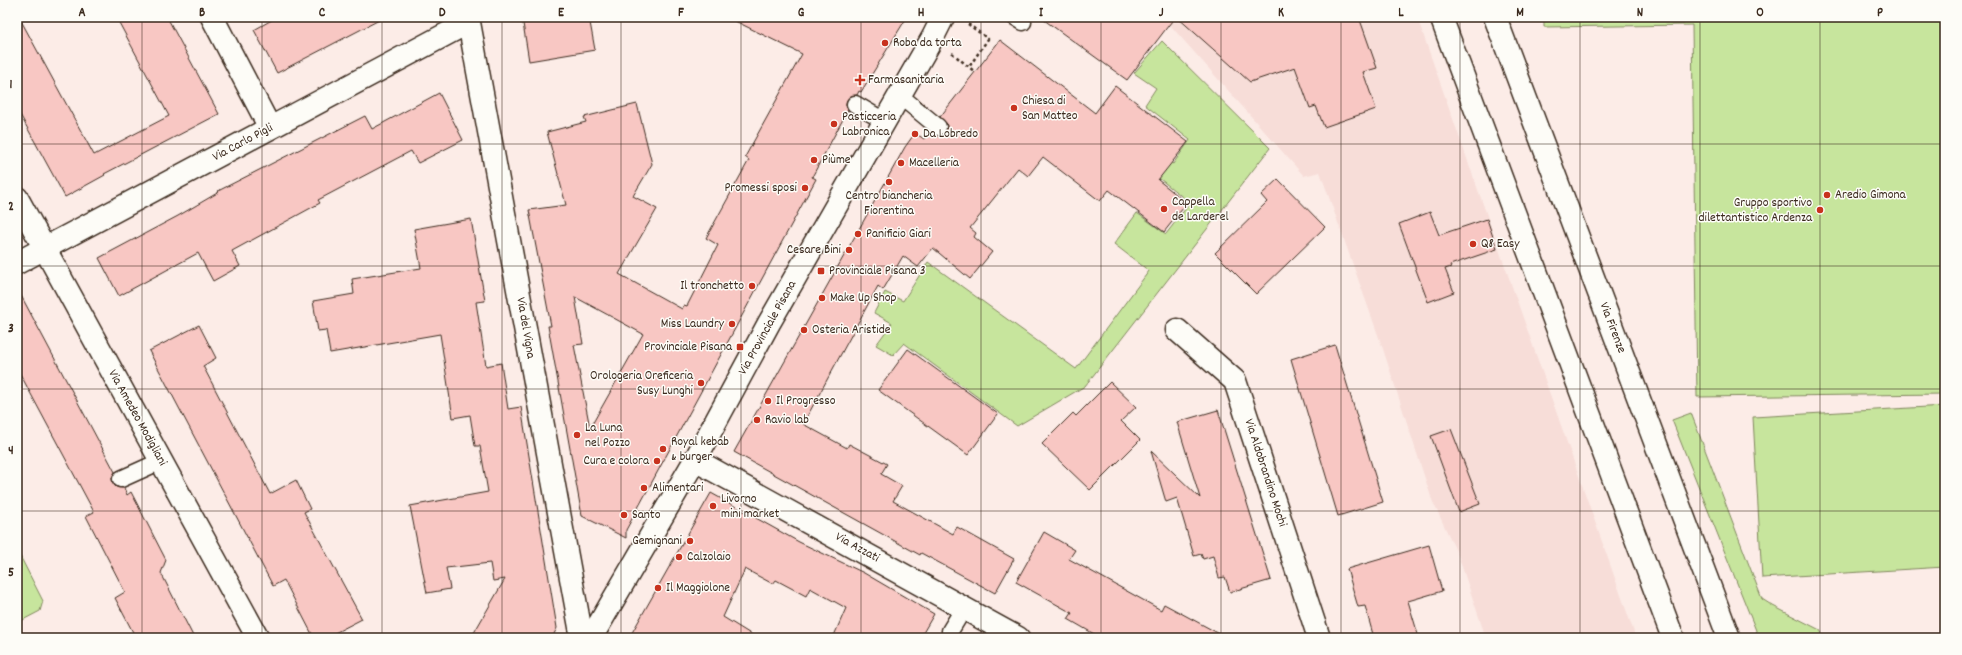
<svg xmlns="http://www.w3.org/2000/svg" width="1962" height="655" font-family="Dekko,sans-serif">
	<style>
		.built { fill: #f7ddd8 }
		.green { fill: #c7e59d; stroke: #81885e }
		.building { fill: #f8c7c3; stroke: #3b2a1e; fill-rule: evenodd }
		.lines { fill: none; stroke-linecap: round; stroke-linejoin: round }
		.service-casing { stroke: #3b2a1e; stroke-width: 19 }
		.minor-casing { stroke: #3b2a1e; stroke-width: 25 }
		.tertiary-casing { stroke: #3b2a1e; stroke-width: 25 }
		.secondary-casing { stroke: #3b2a1e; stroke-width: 25 }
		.path { stroke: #3b2a1e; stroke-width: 2.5; stroke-dasharray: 3 3; stroke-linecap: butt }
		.service { stroke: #fdfcf7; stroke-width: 16 }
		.minor { stroke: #fdfcf7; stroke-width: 22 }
		.tertiary { stroke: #fdfcf7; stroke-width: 22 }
		.secondary { stroke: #fdfcf7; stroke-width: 22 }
		.grid { fill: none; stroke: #3b2a1e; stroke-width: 1; stroke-opacity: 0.55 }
		.poi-dot { fill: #c8321e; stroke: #fdfcf7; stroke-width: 1.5 }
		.labels { text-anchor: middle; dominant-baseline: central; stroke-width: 3; stroke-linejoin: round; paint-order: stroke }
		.poi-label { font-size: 13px; fill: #3b2a1e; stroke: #fdfcf7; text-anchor: start }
		.street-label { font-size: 13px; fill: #3b2a1e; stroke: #fdfcf7 }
		.neatline { fill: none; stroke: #3b2a1e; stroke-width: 1.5 }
		.grid-label { font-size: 13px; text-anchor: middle; font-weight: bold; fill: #3b2a1e }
	</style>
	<rect width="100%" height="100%" fill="#fcece7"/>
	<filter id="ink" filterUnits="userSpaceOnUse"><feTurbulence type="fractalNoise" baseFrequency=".025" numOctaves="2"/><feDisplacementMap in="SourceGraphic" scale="8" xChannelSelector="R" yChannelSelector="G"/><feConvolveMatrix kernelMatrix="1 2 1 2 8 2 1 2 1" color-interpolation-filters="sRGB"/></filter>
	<g filter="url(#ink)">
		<path class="built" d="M1163,17h254l219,621h-150l-28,-83 -26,-55 -49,-151 -63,-177 -16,4z"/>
		<path class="green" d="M1544,17h401v377l-248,3 -5,-372 -148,2z
			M1162,41l108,107 -185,238 -68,40 -113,-83 -11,12 -17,-10 16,-22 -18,-10 11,-21 18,9 25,-39 148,107 73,-98 -35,-27 23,-31 29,21 24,-31 -55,-44 11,-14 27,19 17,-24 -45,-35 11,-17 -22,-15z
			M1945,406v161l-183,11 -9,-161z
			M1691,413l71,186 11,7 47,24 4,8h-65l-87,-218z
			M17,550l26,51 -3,10 -23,12z"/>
		<path class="building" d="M17,17h2l75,138 75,-39 -53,-99h51l52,97 -115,60 1,1 -40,22 -48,-88z
			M277,17h108l-108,56 -23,-43z
			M522,17h67l6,33 -66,11z
			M727,17h180l-46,75 -2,-1 -2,4 -6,1 -4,4 -1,4 2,6 -36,67 4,2 -190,351v8l-44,-22 -34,-190h3l-22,-116 37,-5 -19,-73 39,-10 -2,-5 53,-13 15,60 -19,32 24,13 -38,65 63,35 2,-4 3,1 31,-61 -12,-7 43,-78 -4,-3 57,-103zM575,297l68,37 -53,94 -16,-83 9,-1z
			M1040,17h135l-48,63z
			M1177,17h182l18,51 -14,4 13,37 -52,18 -8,-21 -6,2 -15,-41 -45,15z
			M1000,40l95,73 20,-27 73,56 -30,38 29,23 -23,29 -55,-42 -9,11 -57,-44 -15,19 -10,-8 -48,60 6,5 -2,4 18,15 -22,27 -37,-31 -15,19 -15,-11 -20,34 -5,-4 -75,138 44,24 2,-4 38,20 -6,10 21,12 -9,15 60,33 4,-7 57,32 -19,34 -74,-40 -1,2 -186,-103 171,-305 10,-14 9,6 5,-7 8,4 8,-3 2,-9 -7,-7z
			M439,93l24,47 -45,23 -7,-12 -93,49 2,3 -88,48 8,15 -27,15 -15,-28 -79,43 -20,-38 79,-42 41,-24 -1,-1 147,-75 7,13z
			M1278,179l47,48 -69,67 -41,-41 52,-51 -6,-7z
			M1430,212l9,23 48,-16 10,30 -47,16 1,2 -6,2 9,23 -26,10 -29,-78z
			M471,219l14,82 -9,1 10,64 15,-3 7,46 13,-2 36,221 -5,10h-81l34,-59 -12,2 -3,-18 -44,5 4,21 -23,4 -17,-87 78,-14 -8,-46h-5l-5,-31 -17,3 -13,-84 -110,19 -4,-23 -8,1 -5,-30 41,-7 -2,-15 69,-11 -7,-39z
			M17,288l98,184 -3,6 1,5 3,4 8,1 3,7 4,-3 35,68 -5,13 33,65h-58l-21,-40 10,-6 -39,-76 8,-4 -77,-144z
			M199,325l17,33 -13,8 67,128 26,-14 14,29 -6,3 58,107 -37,19h-11l-30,-58 -11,6 -124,-235z
			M1335,345l48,157 -45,14 -47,-157z
			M908,349l90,65 -30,41 -90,-65z
			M1110,382l26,25 -15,14 19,19 -50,50 -48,-46 31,-31 3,3z
			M1218,410l53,170 -41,12 -5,-15 -6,1 -6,-22 -10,3 -2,-5 -7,2 -17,-58 -11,4 -15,-51 49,47 -23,-76z
			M1451,429l29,75 -21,8 -28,-76z
			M711,493l88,49 65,31 70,41 -14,24h-87l13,-30 -36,-20 -4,8 -30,-16 -3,4 -28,-15 -22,48 34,21h-128z
			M1044,532l31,18 -6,9 92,51 3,-6 63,34h-126l-33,-19 4,-6 -56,-31z
			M1429,545l13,46 -34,10 11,37h-45l-9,-32 -7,1 -11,-38z"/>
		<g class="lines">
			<g class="service-casing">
				<path id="service" d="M1015,17l8,5
					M899,95l39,32
					M855,104l29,17
					M121,479l40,-18
					M950,631l14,-23"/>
			</g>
			<g class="minor-casing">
				<path id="minor" d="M212,17l58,111
					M468,17l114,621
					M17,198l241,440
					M17,263l452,-241
					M1177,330l58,51 84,257
					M695,460l323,178"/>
			</g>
			<g class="tertiary-casing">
				<path id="tertiary" d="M591,638l104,-178 74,-137 164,-286 10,-20"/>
			</g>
			<g class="secondary-casing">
				<path id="secondary" d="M1441,17l232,621
					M1495,17l234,621"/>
			</g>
			<path class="path" d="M968,24l20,15 -19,28
				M952,53l23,19"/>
			<use href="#service" class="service"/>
			<use href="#minor" class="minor"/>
			<use href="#tertiary" class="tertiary"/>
			<use href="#secondary" class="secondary"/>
		</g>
	</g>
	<path class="grid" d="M142,17v621M262,17v621M382,17v621M502,17v621M621,17v621M741,17v621M861,17v621M981,17v621M1101,17v621M1221,17v621M1341,17v621M1460,17v621M1580,17v621M1700,17v621M1820,17v621M17,144h1928M17,266h1928M17,389h1928M17,511h1928"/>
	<g class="poi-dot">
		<circle cx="885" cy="43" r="4"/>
		<path d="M858 74h4v4h4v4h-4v4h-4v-4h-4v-4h4z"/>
		<circle cx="1014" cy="108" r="4"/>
		<circle cx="834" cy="124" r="4"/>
		<circle cx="915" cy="134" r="4"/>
		<circle cx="814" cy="160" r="4"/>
		<circle cx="901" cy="163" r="4"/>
		<circle cx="889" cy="182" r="4"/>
		<circle cx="805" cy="188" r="4"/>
		<circle cx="1827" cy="195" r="4"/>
		<circle cx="1164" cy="209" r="4"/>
		<circle cx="1820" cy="210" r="4"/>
		<circle cx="858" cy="234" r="4"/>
		<circle cx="1473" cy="244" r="4"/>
		<circle cx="849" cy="250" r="4"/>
		<rect x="817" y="267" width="8" height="8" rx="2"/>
		<circle cx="752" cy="286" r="4"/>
		<circle cx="822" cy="298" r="4"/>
		<circle cx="732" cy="324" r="4"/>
		<circle cx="804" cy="330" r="4"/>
		<rect x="736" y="343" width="8" height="8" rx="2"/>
		<circle cx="701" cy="383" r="4"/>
		<circle cx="768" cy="401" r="4"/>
		<circle cx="757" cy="420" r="4"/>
		<circle cx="577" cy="435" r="4"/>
		<circle cx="663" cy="449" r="4"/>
		<circle cx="657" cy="461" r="4"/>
		<circle cx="644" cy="488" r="4"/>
		<circle cx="713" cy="506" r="4"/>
		<circle cx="624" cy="515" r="4"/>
		<circle cx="690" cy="541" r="4"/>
		<circle cx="679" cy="557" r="4"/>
		<circle cx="658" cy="588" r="4"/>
	</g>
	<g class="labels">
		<g class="poi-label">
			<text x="893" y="43">Roba da torta</text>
			<text x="868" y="80">Farmasanitaria</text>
			<text x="1022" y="101">Chiesa di<tspan x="1022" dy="15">San Matteo</tspan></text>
			<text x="842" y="117">Pasticceria<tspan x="842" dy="15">Labronica</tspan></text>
			<text x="923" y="134">Da Lobredo</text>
			<text x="822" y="160">Piùme</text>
			<text x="909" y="163">Macelleria</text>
			<text x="797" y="188" text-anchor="end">Promessi sposi</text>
			<text x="1835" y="195">Aredio Gimona</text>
			<text x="889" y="196" text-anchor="middle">Centro biancheria<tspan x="889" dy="15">Fiorentina</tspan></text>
			<text x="1172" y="202">Cappella<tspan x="1172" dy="15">de Larderel</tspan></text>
			<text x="1812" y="203" text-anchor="end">Gruppo sportivo<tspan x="1812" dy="15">dilettantistico Ardenza</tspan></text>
			<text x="866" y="234">Panificio Giari</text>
			<text x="1481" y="244">Q8 Easy</text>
			<text x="841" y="250" text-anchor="end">Cesare Bini</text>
			<text x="829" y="271">Provinciale Pisana 3</text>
			<text x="744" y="286" text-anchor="end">Il tronchetto</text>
			<text x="830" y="298">Make Up Shop</text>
			<text x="724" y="324" text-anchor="end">Miss Laundry</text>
			<text x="812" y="330">Osteria Aristide</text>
			<text x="732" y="347" text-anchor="end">Provinciale Pisana</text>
			<text x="693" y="376" text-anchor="end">Orologeria Oreficeria<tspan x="693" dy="15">Susy Lunghi</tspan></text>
			<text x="776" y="401">Il Progresso</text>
			<text x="765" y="420">Ravio lab</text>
			<text x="585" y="428">La Luna<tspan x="585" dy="15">nel Pozzo</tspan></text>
			<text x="671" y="442">Royal kebab<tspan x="671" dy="15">&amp; burger</tspan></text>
			<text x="649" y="461" text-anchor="end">Cura e colora</text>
			<text x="652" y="488">Alimentari</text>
			<text x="721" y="499">Livorno<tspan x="721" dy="15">mini market</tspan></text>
			<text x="632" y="515">Santo</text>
			<text x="682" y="541" text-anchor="end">Gemignani</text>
			<text x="687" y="557">Calzolaio</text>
			<text x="666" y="588">Il Maggiolone</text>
		</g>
		<g class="street-label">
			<text transform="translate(243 143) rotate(-28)">Via Carlo Pigli</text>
			<text transform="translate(525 328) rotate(80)">Via del Vigna</text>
			<text transform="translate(768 328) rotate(-61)">Via Provinciale Pisana</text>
			<text transform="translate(1612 328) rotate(69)">Via Firenze</text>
			<text transform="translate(137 418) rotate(61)">Via Amedeo Modigliani</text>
			<text transform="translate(1265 473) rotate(72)">Via Aldobrandino Mochi</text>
			<text transform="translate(857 548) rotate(29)">Via Azzati</text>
		</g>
	</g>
	<rect width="1962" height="655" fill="none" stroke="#fdfcf7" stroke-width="44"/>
	<rect x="22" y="22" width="1918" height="611" class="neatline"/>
	<g class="grid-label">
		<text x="82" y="16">A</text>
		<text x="202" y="16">B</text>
		<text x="322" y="16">C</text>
		<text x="442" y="16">D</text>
		<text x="561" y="16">E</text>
		<text x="681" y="16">F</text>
		<text x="801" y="16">G</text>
		<text x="921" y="16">H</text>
		<text x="1041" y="16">I</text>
		<text x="1161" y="16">J</text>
		<text x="1281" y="16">K</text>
		<text x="1401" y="16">L</text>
		<text x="1520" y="16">M</text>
		<text x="1640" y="16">N</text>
		<text x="1760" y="16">O</text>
		<text x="1880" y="16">P</text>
		<text x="11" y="88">1</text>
		<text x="11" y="210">2</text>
		<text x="11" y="332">3</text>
		<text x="11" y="454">4</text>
		<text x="11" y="576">5</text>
	</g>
</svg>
